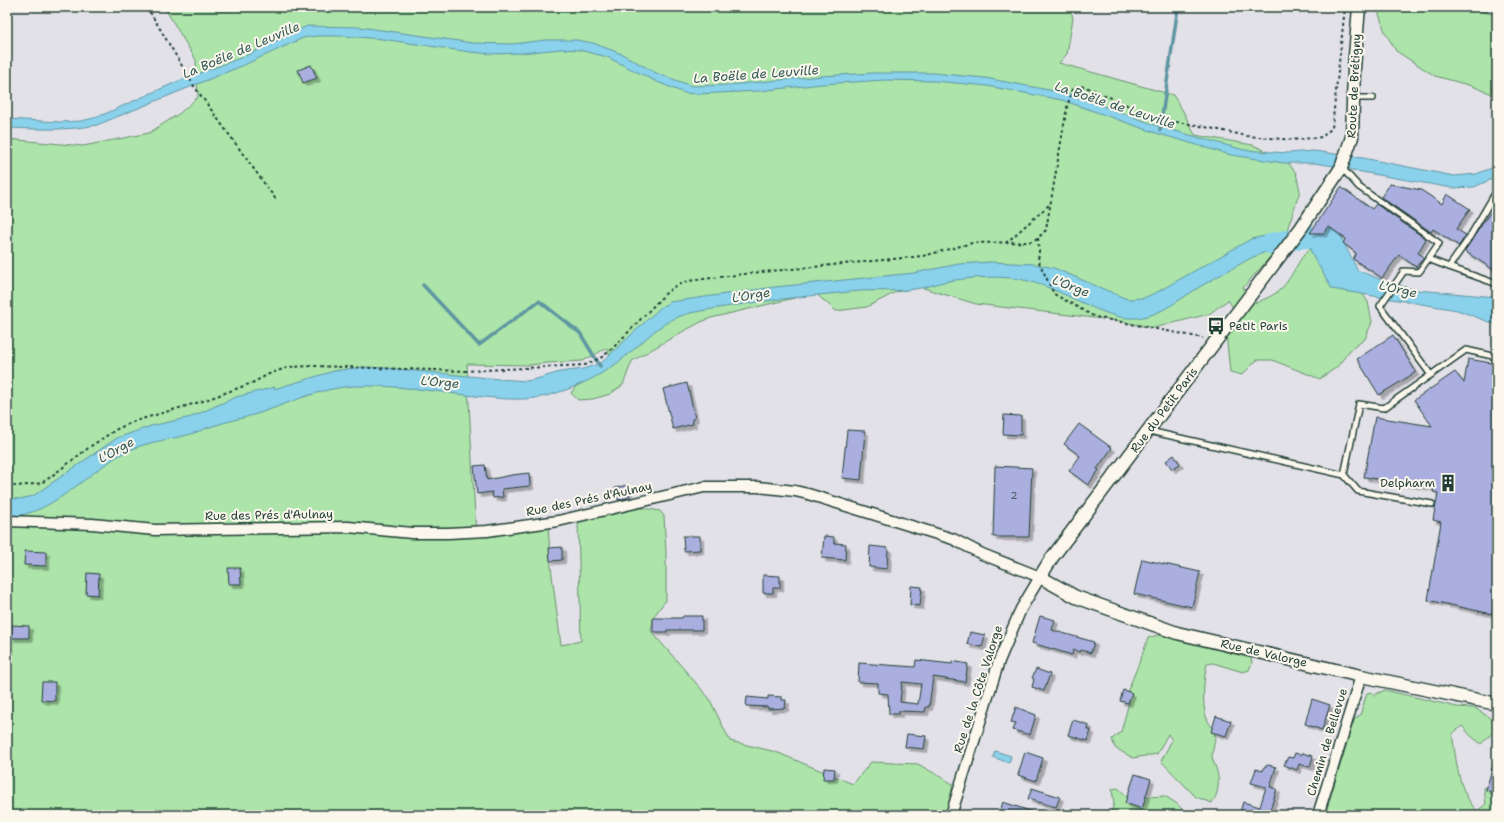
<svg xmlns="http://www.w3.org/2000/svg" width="1504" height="822" font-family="'Shantell Sans',sans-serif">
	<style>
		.green { fill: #ace4a9; stroke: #66906e }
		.water { fill: #8ad1ec; stroke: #5f96a2 }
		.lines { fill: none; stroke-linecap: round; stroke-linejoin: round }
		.stream { stroke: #5f96a2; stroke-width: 3.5 }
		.river { stroke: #8ad1ec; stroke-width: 22 }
		.building { fill: #abafe0; stroke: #1f3d34; fill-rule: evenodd; filter: url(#shadow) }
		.service-casing { stroke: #1f3d34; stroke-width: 8 }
		.minor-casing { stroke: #1f3d34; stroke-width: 13 }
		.tertiary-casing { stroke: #1f3d34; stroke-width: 15 }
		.path { stroke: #1f3d34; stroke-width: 2; stroke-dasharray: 3 3; stroke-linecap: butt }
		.service { stroke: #fbf7ec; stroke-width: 5 }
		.minor { stroke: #fbf7ec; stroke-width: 10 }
		.tertiary { stroke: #fbf7ec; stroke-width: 12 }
		.labels { text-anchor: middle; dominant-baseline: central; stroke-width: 4; stroke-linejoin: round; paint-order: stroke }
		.number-label { font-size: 10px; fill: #425a5f }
		.street-label { font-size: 12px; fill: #1f3d34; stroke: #fbf7ec }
		.poi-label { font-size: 12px; fill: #1f3d34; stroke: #fbf7ec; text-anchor: start }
		.water-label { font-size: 13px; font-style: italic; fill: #345b59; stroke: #fbf7ec }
	</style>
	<defs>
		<filter id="shadow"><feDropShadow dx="3.5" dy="3.5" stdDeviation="0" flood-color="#0004"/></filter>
	</defs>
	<rect width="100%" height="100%" fill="#e3e1e8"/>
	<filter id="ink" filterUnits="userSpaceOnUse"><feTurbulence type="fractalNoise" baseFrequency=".025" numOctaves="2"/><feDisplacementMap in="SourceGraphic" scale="8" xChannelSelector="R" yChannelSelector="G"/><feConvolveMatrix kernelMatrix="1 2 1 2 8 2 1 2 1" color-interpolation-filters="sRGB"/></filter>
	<g filter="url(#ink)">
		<path class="green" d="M164,7h906l3,11 -6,36 -8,9 114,32 10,16 12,24 58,10 33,15 10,13 4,18 -17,51 -40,46 13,15c6,-3 14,-6 20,-10 15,-10 20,-32 34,-45l47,37 11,17 4,20 -7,17 -15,11 -13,17 -17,12 -48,-19h-15l-15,15 -12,-3 -4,-39 9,-22 -7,-11 -19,14 -56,14 -33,-7 -144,-17 -56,-17 -24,5 -29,15 -31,4 -21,-18 -104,25 -10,4 -19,10 -50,29 -9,24 -13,9 -17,5 -15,1 -7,-7 4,-6 30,-18 5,-12 -3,-9 -24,13 -36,2 -17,2 -63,-1 9,173 72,-11 3,41 10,78 20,-4 -3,-120 11,-1 11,-6 37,-7 23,4 4,5 2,36v48l-12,16 -3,15 58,67 21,43 46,11 77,32 18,-22 47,2 35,20 -6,31h-940v-676l76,7 66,-13 31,-20 18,-16 -2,-37z
			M1380,7h81l36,8v81l-25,-10 -37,-10 -39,-25 -11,-19 -7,-21z
			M1158,635l93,23 1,5 -3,7 -6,2 -30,-9 -6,1c-3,12 -6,42 0,55 3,6 8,12 8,19 0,6 -3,12 -3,18 0,4 3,8 4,12 4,11 3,26 -4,35l-16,-6 -35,-36 11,-21 -4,-6 -11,20 -24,4 -18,-10 -3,-9 9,-7 8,-30 -3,-7 15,-37 7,-20z
			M1385,690l72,17 18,1 15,10 7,7v4l-16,15 -10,-8 -9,-10 -10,8c5,27 5,56 25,77l9,-7 -2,-16 13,-5v32h-172l29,-95 6,-5 7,-22 5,-1 2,3z
			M1118,788l11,10 36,-2 11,7 12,12h-78l4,-11 -2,-15z"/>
		<path class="water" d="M307,26l53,1 113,16 39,1 34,-4h30l17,3 29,11 34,19 36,13 36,-1 93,-9 52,-3h60l52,5 85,16 91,33 83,23 43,3 27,-2 49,7 91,18 22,-2 21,-8v11l-23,10 -22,1 -96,-17 -9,-3 -33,-5h-30l-53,-8 -75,-22 -94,-33 -75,-14 -52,-5 -50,-1 -63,4 -63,7 -60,3 -15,-1 -29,-12 -48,-24 -27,-7 -19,-1 -40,4 -30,1 -21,-2 -88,-13 -38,-3h-28l-13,2 -59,27 -147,60c-30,6 -60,4 -90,3v-9l53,3 21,-1 13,-3 13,-5 69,-31 67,-25z
			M1310,233l31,2c3,12 12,23 16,35l30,12 30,8 80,7v28l-40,-15 -125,-21 -21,-37 -2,-9 -6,-2 7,-4 2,-3z
			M1275,234h25c-15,12 -31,16 -49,24 -16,9 -33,18 -48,27 -21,12 -43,32 -68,33 -12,1 -23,-3 -34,-7 -30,-12 -58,-30 -90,-33 -21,-2 -42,0 -63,3 -11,2 -22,7 -33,8 -18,3 -37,1 -55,2 -55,5 -111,11 -165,21 -34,7 -44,24 -69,44 -22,19 -52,33 -80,40 -20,5 -42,3 -62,1 -41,-4 -83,-12 -124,-11 -35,0 -68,16 -100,27 -16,5 -32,8 -47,13 -7,2 -13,5 -19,7 -18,6 -37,7 -54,13 -11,4 -22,9 -31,16 -29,19 -65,56 -102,54v-18l13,1 13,-3 84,-58 34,-12 40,-9 45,-20 39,-10 -1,2 60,-18 28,-4 25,1 112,11 27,2 10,-2 24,-7 23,-3 18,-6 60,-56 9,-5 105,-15 139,-14 45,-9 31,-2 44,2 20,4 73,31 17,-1 15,-7 92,-52z
			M995,751l16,5 -2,7 -16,-6z"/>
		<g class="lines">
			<path class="stream" d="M1160,130l18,-123
				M423,285l56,60 60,-44 41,32 20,33"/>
			<path class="river" d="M1272,244l31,-7 26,1 3,9"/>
		</g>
		<path class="building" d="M311,65l6,13 -14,5 -5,-13z
			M1390,184l31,6 21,14 5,-10 23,15 -14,20 10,6 -7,11 -26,-17 -2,3 -50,-35z
			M1341,187l31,22 4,-5 50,35 -8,14 6,4 -8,10 -17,-12 -17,23 -29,-19 3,-6 -13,-10 3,-4 -18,-13 -4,7h-14z
			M1497,202v70l-31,-20 -1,-2z
			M1393,335l23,37 -37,23 -22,-36z
			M1468,359l29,5v221l-5,29 -64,-14 13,-78 -8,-2 5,-27 -5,-1 1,-4 -70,-11 11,-60 57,9 -18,-26 41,-28 9,11z
			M687,383l8,35 -3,1 1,5 -20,5 -10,-40z
			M1004,415l17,1v19l-18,-1z
			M1079,424l33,24 -15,21 2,1 -11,15 -19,-14 11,-15 -16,-12z
			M847,430l18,1 -4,49 -19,-2z
			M1174,455l6,9 -8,5 -6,-8z
			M485,465l2,15 25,-5 17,-2 1,13 -28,3 1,8 -10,1 -1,-6 -15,2 -3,-28z
			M995,466l37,2 -3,69h-36z
			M627,485l3,12 -12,3 -3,-12z
			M683,536h17v14l-16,1z
			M824,536l10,1v6l12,1 -1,16 -23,-2z
			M870,546l18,2 -1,21 -18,-2z
			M562,547v13l-12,1 -1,-13z
			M25,551l21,1v14l-22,-1z
			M1142,559l58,13 -8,35 -58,-13z
			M228,568h12l1,16h-12z
			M87,573l12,1 -1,21 -12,-1z
			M763,575l17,1v12h-7v5h-10z
			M911,586l11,1 -2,19 -10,-1z
			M683,616h19v14h-35v2h-14v-14h29z
			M1040,616l15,4 -3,10 42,12 -3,11 -10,-3 -1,2 -7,-2 -1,5 -40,-12z
			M12,625l17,1v12h-18z
			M970,632l15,3 -3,12 -15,-3z
			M916,660l36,4v-3l16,3 -3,18 -32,-5 -4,30h-3l-1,5 -26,-1v3h-10l-1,-20 -10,-1v-10l-20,-1 1,-19 56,4zM902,682l19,2 -3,20 -18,-2z
			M1036,669l14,5 -6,17 -12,-4 2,-8 -2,-1z
			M42,682h13v19l-14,-1z
			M1123,690l9,3 -4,10 -8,-2z
			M768,696l14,1v3h4l-1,8 -17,1v-2l-22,-1 1,-9 21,2z
			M1312,699l18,6 -8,25 -17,-6z
			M1016,707l20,8 -6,20 -17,-5 3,-7 -5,-1z
			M1216,716l15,5 -5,15 -15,-4z
			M1073,720l16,5 -1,5h3l-3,11 -20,-6z
			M907,734l19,2 -2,13 -19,-2z
			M1025,752l18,6 -7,23 -18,-6z
			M1295,753l6,2 1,-2 11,3 -3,11 -11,-3 -2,6 -13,-5 4,-8 5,1z
			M1494,762l3,1v31l-11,-4z
			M1268,765l8,2 -6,20 7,2 -7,21 8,3 -1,2h-27l-10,-3 3,-10 17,5 6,-20 -15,-4 5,-14 7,2 1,-4z
			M824,768l11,1 -1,10h-11z
			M1135,774l16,5 -9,30 -17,-6z
			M1032,788l28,9 -4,10 -28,-8z
			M1003,802l33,11v2h-37z"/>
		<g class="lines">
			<g class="service-casing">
				<path id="service" d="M1354,98h19
					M1342,168l17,19 80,56 -11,16
					M1469,238l28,-48
					M1449,267l18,-26
					M1431,375l-51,-69 24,-35 15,1 9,-13 21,8 48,17
					M1149,431l195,44 15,-71 25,4 82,-58 31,7
					M1344,475l14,16 74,13"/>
			</g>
			<g class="minor-casing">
				<path id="minor" d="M7,521l85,3 63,6 193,-3 64,6h36l39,-2 71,-10 146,-34h54l37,4 13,3 145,45 29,15 58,23 -19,32 -22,52 -48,154
					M1318,815l43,-139"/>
			</g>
			<g class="tertiary-casing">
				<path id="tertiary" d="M1359,7l-5,61 -2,69 -11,31 -40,60 -250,331 -11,18 36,20 101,36 184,43 136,28"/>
			</g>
			<path class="path" d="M147,7l47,79 83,115
				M1474,7l23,5
				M1038,238l1,14 -1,8 16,34 41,23 108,21
				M1006,243l43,-38
				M7,485l9,1 12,-1 13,-2 8,-5 42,-32 26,-17 18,-8 68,-20 49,-18 17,-9 20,-7 25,-1 151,5 120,-6 17,-8 10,-8 53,-55 10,-8 13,-5 64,-8 171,-17 49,-13 57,-1 9,-4 8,-8 21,-123 6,-19 7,-2 12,3 65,30 39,6 51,11 46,4 29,-3 10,-9 13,-121
				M9,510l1,-25"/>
			<use href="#service" class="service"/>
			<use href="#minor" class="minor"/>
			<use href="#tertiary" class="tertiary"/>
		</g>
	</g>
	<defs>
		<g id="bus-bare" transform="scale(1.38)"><path d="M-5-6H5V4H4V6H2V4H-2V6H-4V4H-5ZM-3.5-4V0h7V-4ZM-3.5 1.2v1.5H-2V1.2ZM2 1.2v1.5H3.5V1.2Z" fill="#1f3d34" stroke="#fbf7ec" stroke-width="2.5" paint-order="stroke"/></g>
		<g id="building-bare" transform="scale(1.38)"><path d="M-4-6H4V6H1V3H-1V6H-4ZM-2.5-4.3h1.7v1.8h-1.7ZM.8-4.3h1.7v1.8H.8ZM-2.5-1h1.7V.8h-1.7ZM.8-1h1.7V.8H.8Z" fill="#1f3d34" stroke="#fbf7ec" stroke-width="2.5" paint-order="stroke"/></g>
	</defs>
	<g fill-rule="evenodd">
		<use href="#bus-bare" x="1216" y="326"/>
		<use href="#building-bare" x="1448" y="483"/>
	</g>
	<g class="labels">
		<g class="number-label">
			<text x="1014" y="495">2</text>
		</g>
		<g class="street-label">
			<text transform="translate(1354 86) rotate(-87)">Route de Brétigny</text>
			<text transform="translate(1164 410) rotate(-53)">Rue du Petit Paris</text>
			<text transform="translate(589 499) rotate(-12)">Rue des Prés d'Aulnay</text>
			<text transform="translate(269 515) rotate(-1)">Rue des Prés d'Aulnay</text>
			<text transform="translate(1264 653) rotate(13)">Rue de Valorge</text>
			<text transform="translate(978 689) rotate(-72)">Rue de la Côte Valorge</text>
			<text transform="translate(1327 742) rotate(-73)">Chemin de Bellevue</text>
		</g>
		<g class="poi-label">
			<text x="1229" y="326">Petit Paris</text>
			<text x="1435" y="483" text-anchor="end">Delpharm</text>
		</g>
		<g class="water-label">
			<text transform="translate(241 50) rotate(-23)">La Boële de Leuville</text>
			<text transform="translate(756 74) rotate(-4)">La Boële de Leuville</text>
			<text transform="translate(1115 105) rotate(18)">La Boële de Leuville</text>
			<text transform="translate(1071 286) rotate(21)">L'Orge</text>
			<text transform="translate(1398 289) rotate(13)">L'Orge</text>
			<text transform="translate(751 295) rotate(-9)">L'Orge</text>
			<text transform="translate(440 382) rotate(5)">L'Orge</text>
			<text transform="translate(116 450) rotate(-29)">L'Orge</text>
		</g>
	</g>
	<rect width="1504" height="822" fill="none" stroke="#fbf7ec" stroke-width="24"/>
	<rect x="12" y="12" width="1480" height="798" fill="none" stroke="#1f3d34" stroke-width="1.5" filter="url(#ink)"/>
</svg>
